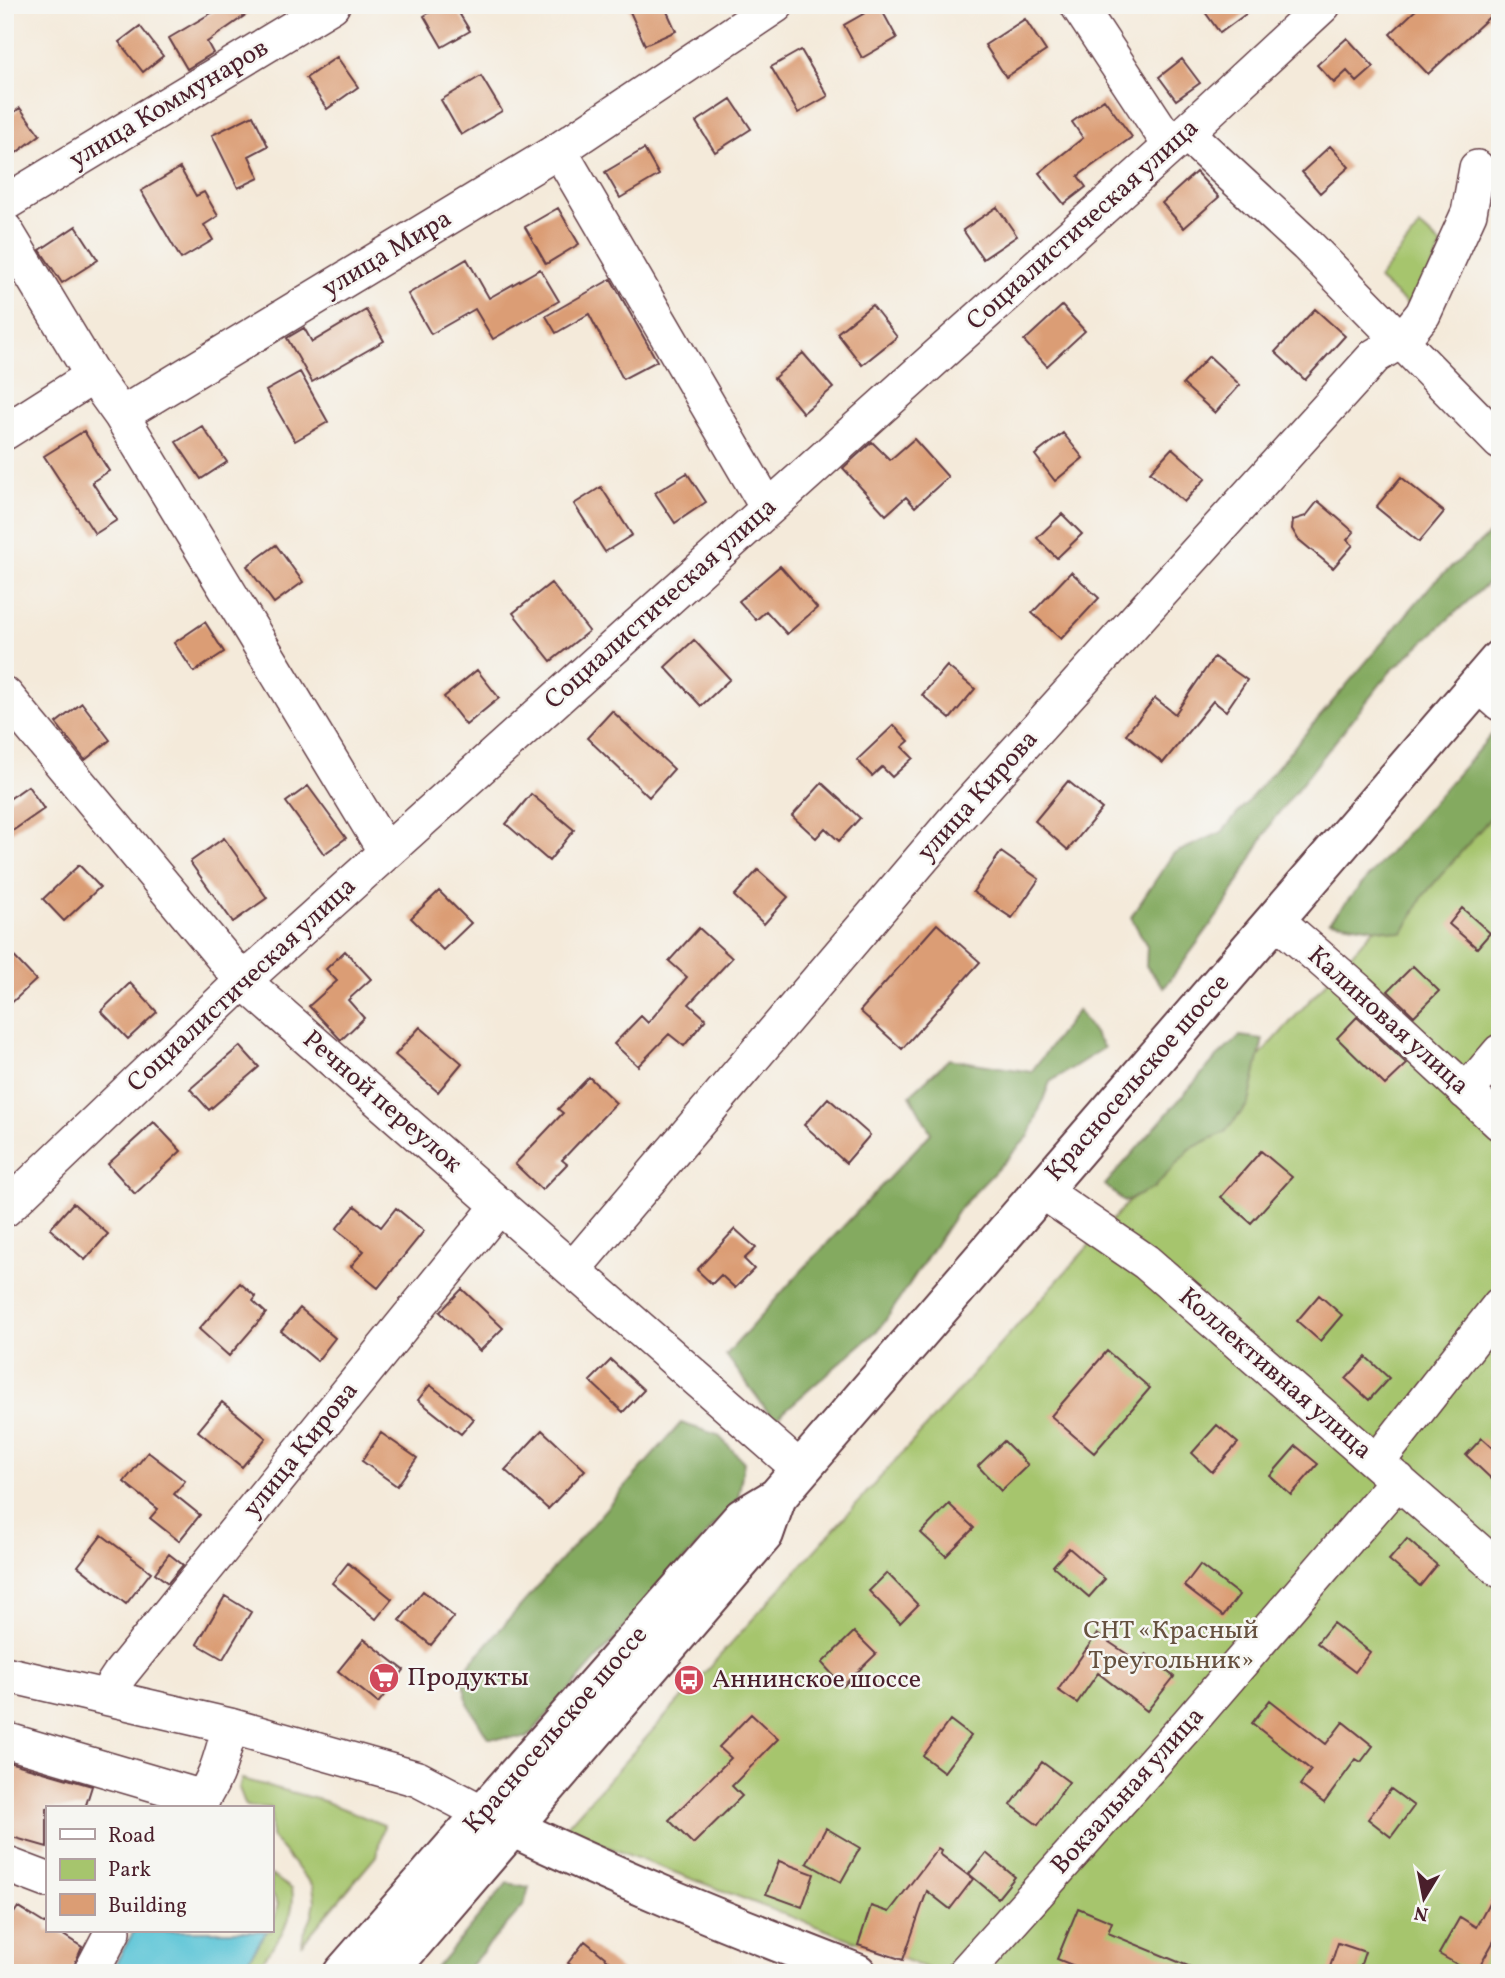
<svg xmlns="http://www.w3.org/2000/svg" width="1505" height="1978" font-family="Vollkorn,serif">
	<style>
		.green { fill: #a6c56d; stroke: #78724c; stroke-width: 2 }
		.forest { fill: #84aa60; stroke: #676446; stroke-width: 2 }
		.water { fill: #5cc5d7; stroke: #537281; stroke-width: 2 }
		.building { fill: #db9d74 }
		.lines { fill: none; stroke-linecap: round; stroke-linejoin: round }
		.minor-casing { stroke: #643d45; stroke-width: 38 }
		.major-casing { stroke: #643d45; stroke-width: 42 }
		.highway-casing { stroke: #643d45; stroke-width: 42 }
		.minor { stroke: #fff; stroke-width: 35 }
		.major { stroke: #fff; stroke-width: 38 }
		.highway { stroke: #fff; stroke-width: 38 }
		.labels { text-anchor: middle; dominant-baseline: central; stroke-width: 5; stroke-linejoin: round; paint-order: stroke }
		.street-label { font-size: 26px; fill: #4a1f2b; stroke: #f6f6f2 }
		.park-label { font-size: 26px; fill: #66513f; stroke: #f6f6f2 }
		.poi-label { font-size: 26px; fill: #4a1f2b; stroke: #f6f6f2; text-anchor: start }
	</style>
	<rect width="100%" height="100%" fill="#f6f6f2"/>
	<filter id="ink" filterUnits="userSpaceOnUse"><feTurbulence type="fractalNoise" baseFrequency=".0143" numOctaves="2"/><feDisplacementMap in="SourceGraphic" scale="14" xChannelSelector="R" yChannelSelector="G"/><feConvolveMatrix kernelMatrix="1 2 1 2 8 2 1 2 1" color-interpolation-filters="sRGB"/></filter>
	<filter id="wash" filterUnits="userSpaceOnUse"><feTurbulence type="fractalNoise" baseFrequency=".00686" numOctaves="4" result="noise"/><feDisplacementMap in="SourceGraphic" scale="28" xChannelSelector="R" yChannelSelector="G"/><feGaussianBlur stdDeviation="1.57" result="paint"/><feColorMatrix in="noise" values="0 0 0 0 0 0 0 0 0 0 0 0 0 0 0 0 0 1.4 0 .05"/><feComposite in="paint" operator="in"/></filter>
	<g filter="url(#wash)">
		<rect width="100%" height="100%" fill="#f4eada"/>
		<path class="green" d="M1420,226l22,20 -29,63 -35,-30z
			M1500,789v1184h-561l-376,-143z
			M242,1779l82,22 60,24 -8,31 -75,89 3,-12 8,-17 3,-15 -2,-15 -42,-49v-29l-25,-2 -7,-18z
			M271,1875l21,14c6,32 -21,59 -39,84h-14l28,-42h4l7,-27 -7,-13z"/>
		<path class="forest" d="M1500,525v47l-110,100 -117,148 -49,87 -60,81 -18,-22 1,-20 -16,-29 42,-63 49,-22 211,-249z
			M1500,725v82l-77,89 -20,37 -73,-12z
			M1078,1010l26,38 -54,34 -21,54 -70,73 -78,118 -107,93 -48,-65 66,-74 139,-148 -21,-38 39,-36 82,13z
			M1240,1036l23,3 -14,64 -24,29 -35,17 -36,39 -30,14 -19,-17 109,-125z
			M681,1423l37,12 26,27 -6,37 -211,239h-39l-20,-34 -7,-30z
			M507,1883l22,4 -5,18 -60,68h-32z"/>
		<path class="water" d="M134,1931h133l-28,42h-129z"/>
		<g id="blocks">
			<path class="building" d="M225,5h35l-53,37 6,11 -26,16 -18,-31z
				M442,5h12l16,26 -28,16 -18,-31z
				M627,5h37l12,26 -31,14z
				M879,5l18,33 -35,20 -18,-33z
				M1200,5h58l-38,28z
				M1421,5h79v2l-72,67 -38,-40z
				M1025,19l21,32 -40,26 -21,-32z
				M140,26l23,30 -20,16 -24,-30z
				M1347,38l27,29 -17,15 -10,-11 -13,12 -17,-18z
				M801,50l27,46 -30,17 -27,-46z
				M337,57l21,30 -31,22 -21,-31z
				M1182,59l18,24 -24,17 -17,-23z
				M481,76l21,35 -41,24 -20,-35z
				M731,99l20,30 -36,23 -19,-30z
				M1104,99l28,38 -54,39 8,11 -22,17 -25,-31 44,-35 -11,-16z
				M20,108l20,27 -24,18 -11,-14v-20z
				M253,115l15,31 -19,10 10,22 -21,10 -26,-53z
				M1330,146l19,21 -29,26 -18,-21z
				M644,149l15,26 -39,23 -15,-26z
				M180,168l16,28 8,-4 14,24 -14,9 9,15 -32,19 -40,-68z
				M1196,172l23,25 -35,31 -22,-25z
				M997,207l20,29 -34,23 -20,-29z
				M558,208l21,36 -33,20 -21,-37z
				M76,226l22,34 -36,23 -22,-33z
				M467,259l22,39 51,-29 19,32 -66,38 -18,-30 -44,25 -23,-40z
				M611,279l46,82 -34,18 -34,-65 -33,19 -10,-17z
				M872,305l25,32 -35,28 -25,-32z
				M1062,306l23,25 -38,35 -23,-25z
				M1315,309l30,27 -40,44 -30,-28z
				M366,310l18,31 -72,41 -25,-44 17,-10 8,14z
				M803,353l30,35 -30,25 -29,-35z
				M1209,356l31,29 -25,28 -32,-29z
				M300,372l28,50 -33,19 -29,-50z
				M202,426l25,36 -26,17 -25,-37z
				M84,431l25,40 -17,11 25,38 -22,14 -51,-78z
				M1063,433l20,25 -28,23 -20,-26z
				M914,439l34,38 -33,30 -9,-10 -20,18 -43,-47 29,-26 18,18z
				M1172,448l34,30 -22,24 -34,-30z
				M687,473l19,29 -31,21 -20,-30z
				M1401,477l43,35 -25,30 -43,-35z
				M601,487l31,48 -27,17 -31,-48z
				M1318,501l36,31 -7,8 6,5 -20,23 -35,-29 -6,-10 1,-9 13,-4z
				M1062,514l20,20 -25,24 -20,-20z
				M276,545l27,37 -29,21 -27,-37z
				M780,566l37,42 -30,26 -21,-23 -10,9 -17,-19z
				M1071,572l28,26 -38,41 -29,-26z
				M551,583l38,48 -38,30 -38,-48z
				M205,622l19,30 -30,20 -20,-29z
				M694,640l36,39 -29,27 -36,-39z
				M1214,657l33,23 -21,31 -13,-10 -50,62 -37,-29 29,-36 20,16z
				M947,666l28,23 -25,30 -28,-24z
				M477,670l22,28 -33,27 -22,-28z
				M82,703l28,37 -25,20 -29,-37z
				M612,711l62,58 -25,28 -62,-59z
				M894,725l15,16 -7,6 11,11 -21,19 -10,-10 -10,9 -15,-16z
				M1068,781l34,28 -34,41 -33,-29z
				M822,783l38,35 -21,23 -14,-13 -9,10 -24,-22z
				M28,786l16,23 -39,27v-34z
				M308,786l38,52 -22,16 -38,-52z
				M531,794l43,36 -25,31 -43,-37z
				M224,838l43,60 -34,24 -43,-60z
				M1001,852l38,27 -27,39 -39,-26z
				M79,865l21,22 -36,34 -21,-22z
				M758,870l30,27 -24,27 -30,-28z
				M439,891l32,32 -28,27 -32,-32z
				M1462,908l28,25 -13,15 -28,-24z
				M937,924l43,38 -78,87 -42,-38z
				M699,928l33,30 -43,46 17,15 -22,27 -15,-12 -31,32 -24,-22 27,-28 7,7 39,-46 -18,-16z
				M5,947l31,33 -31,29z
				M345,951l26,28 -23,21 16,18 -23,22 -32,-34 28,-25 -11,-12z
				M1413,966l26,25 -25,25 -26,-25z
				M130,983l27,29 -29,27 -27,-28z
				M1357,1017l50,47 -22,21 -48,-47z
				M420,1027l42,36 -24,29 -43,-37z
				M240,1046l19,21 -50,43 -19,-21z
				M589,1077l27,26 -54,57 5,4 -25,26 -27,-26 48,-51 -5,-4z
				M828,1098l42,37 -24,28 -42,-38z
				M154,1122l27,29 -46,43 -27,-30z
				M1261,1151l31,26 -41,46 -30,-26z
				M73,1203l35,31 -23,26 -35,-31z
				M355,1206l26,21 15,-19 28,23 -46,57 -27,-22 13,-15 -28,-22z
				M735,1229l21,19 -12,11 10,10 -19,19 -14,-13 -9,9 -15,-14z
				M240,1283l16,14 -3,4 13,12 -37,43 -30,-27z
				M462,1289l41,39 -23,23 -40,-39z
				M1319,1295l23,20 -22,26 -23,-20z
				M300,1308l35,30 -18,23 -36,-30z
				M1107,1351l43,37 -56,65 -43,-37z
				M1366,1357l23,21 -20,22 -23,-21z
				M611,1360l33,30 -21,22 -33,-31z
				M430,1385l44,34 -13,15 -43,-34z
				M222,1402l44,36 -24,29 -44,-36z
				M1217,1425l21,18 -26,29 -20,-19z
				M542,1430l43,40 -37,39 -43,-39z
				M381,1433l36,25 -20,28 -35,-25z
				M1482,1438l18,16v33l-34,-32z
				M1004,1441l24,24 -27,26 -23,-25z
				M1296,1446l22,18 -27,31 -21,-19z
				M148,1452l37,29 -11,13 26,21 -21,26 -29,-23 8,-9 -34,-27z
				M949,1504l25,24 -28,28 -25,-23z
				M102,1535l49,37 -25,32 -48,-38z
				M1407,1539l30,26 -17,21 -31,-26z
				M1069,1548l36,31 -16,18 -36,-31z
				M169,1554l14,11 -15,18 -13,-10z
				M348,1563l44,36 -16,20 -44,-36z
				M1200,1565l39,30 -16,21 -39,-30z
				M887,1573l31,32 -18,18 -31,-32z
				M423,1591l31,26 -23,28 -31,-25z
				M225,1596l26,16 -28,47 -26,-15z
				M1333,1623l37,29 -15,20 -38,-29z
				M854,1632l22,22 -33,32 -21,-23z
				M1097,1634l42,28 7,-8 28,23 -27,34 -49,-38 -21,30 -19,-13z
				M364,1639l40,31 -26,33 -40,-32z
				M1270,1700l56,44 17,-22 30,24 -12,16 -5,-3 -32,44 -24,-18 11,-15 -59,-47z
				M751,1714l27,25 -46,47 10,10 -49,48 -24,-24 62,-62 -12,-11z
				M950,1720l21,16 -27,36 -21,-16z
				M5,1761l87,25 -7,22h-38v39l-42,-12z
				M1042,1762l27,20 -31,43 -27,-20z
				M1391,1789l23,17 -23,31 -23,-18z
				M826,1828l34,20 -19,34 -34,-19z
				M938,1848l3,2 -1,4 33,25 -23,30 -23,-18 -24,69 -45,-15 13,-39 18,6z
				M986,1853l29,24 -17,21 -29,-24z
				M779,1861l35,13 -12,33 -36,-13z
				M1500,1882v48l-24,43h-4l-33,-19 21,-37 16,10z
				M18,1907l29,18v6h10l25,16 -11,26h-66v-46z
				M1078,1908l34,14 -4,11 97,40h-113l-35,-14z
				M585,1941l39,32h-43l-13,-10z
				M1338,1943l27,9 -7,21h-30z"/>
		</g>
	</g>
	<g filter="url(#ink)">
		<use href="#blocks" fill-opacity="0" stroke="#643d45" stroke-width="2"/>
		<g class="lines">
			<g class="minor-casing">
				<path id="minor" d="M1078,5l93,141
					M1186,133l121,112 193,197
					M559,150l209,358
					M5,203l327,-198
					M5,230l88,146
					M121,415l265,437
					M5,432l88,-56 28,39 438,-265 217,-145
					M1478,684l22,19
					M5,695l238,286 557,488
					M1275,919l83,72 142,132
					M1466,1092l34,-40
					M1041,1190l105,72 354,308
					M5,1209l238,-228 928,-835 152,-141
					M573,1269l379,-446 423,-467 27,-16 21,-26 46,-101 8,-45
					M1377,1462l123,-157
					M5,1674l225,52 188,53 65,34
					M105,1697l16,-24 379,-468
					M5,1740l198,58
					M194,1808c21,-22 28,-52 36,-82
					M5,1864l42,16
					M91,1973l22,-42
					M965,1973l223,-249 210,-244"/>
			</g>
			<g class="major-casing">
				<path id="major" d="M483,1813c122,61 247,111 374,160"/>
			</g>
			<g class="highway-casing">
				<path id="highway" d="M343,1973l399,-455 35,-21 723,-838
					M387,1973l377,-439 13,-37"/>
			</g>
			<use href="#minor" class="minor"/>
			<use href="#major" class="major"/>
			<use href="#highway" class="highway"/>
		</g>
	</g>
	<defs>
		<g id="supermarket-disc" transform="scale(1.575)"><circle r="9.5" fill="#d1495b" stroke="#f6f6f2"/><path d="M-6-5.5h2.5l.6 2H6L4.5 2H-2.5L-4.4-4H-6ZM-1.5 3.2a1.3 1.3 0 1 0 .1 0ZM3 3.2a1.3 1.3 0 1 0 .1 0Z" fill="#fff"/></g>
		<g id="bus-disc" transform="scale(1.575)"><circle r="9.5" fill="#d1495b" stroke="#f6f6f2"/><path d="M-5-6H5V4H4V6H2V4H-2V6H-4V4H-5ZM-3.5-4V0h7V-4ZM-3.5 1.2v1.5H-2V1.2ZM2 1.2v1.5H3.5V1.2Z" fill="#fff"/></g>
	</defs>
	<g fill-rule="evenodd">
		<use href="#supermarket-disc" x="384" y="1678"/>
		<use href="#bus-disc" x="689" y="1680"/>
	</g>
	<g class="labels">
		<g class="street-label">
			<text transform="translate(169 104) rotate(-31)">улица Коммунаров</text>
			<text transform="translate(1083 225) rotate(-42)">Социалистическая улица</text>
			<text transform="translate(387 254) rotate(-31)">улица Мира</text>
			<text transform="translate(661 604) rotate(-42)">Социалистическая улица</text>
			<text transform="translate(978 796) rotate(-48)">улица Кирова</text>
			<text transform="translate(242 985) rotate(-43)">Социалистическая улица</text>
			<text transform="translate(1388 1021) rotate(42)">Калиновая улица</text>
			<text transform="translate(1138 1078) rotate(-49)">Красносельское шоссе</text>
			<text transform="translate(382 1102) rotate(41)">Речной переулок</text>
			<text transform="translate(1275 1374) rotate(41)">Коллективная улица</text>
			<text transform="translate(301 1450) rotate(-51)">улица Кирова</text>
			<text transform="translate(556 1730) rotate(-49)">Красносельское шоссе</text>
			<text transform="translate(1128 1791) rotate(-48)">Вокзальная улица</text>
		</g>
		<g class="park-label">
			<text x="1171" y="1631">СНТ «Красный<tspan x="1171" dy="30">Треугольник»</tspan></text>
		</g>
		<g class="poi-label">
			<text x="407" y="1678">Продукты</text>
			<text x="712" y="1680">Аннинское шоссе</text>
		</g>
	</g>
	<rect width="1505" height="1978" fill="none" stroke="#f6f6f2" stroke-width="28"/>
	<rect x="46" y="1806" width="228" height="126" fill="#f6f6f2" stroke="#b1a0a2" stroke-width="2"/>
	<rect x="60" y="1829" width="35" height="10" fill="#ffffff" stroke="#b1a0a2" stroke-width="2"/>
	<text x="108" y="1842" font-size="21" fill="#4a1f2b">Road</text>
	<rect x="60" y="1859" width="35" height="21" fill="#a6c56d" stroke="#b1a0a2" stroke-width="2"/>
	<text x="108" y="1876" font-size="21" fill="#4a1f2b">Park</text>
	<rect x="60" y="1894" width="35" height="21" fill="#db9d74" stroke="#b1a0a2" stroke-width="2"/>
	<text x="108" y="1912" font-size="21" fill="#4a1f2b">Building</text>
	<g transform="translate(1424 1898) rotate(190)" stroke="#f6f6f2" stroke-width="5" paint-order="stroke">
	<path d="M0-5L12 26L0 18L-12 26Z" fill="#4a1f2b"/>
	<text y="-10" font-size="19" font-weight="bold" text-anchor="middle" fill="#4a1f2b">N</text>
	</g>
</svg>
